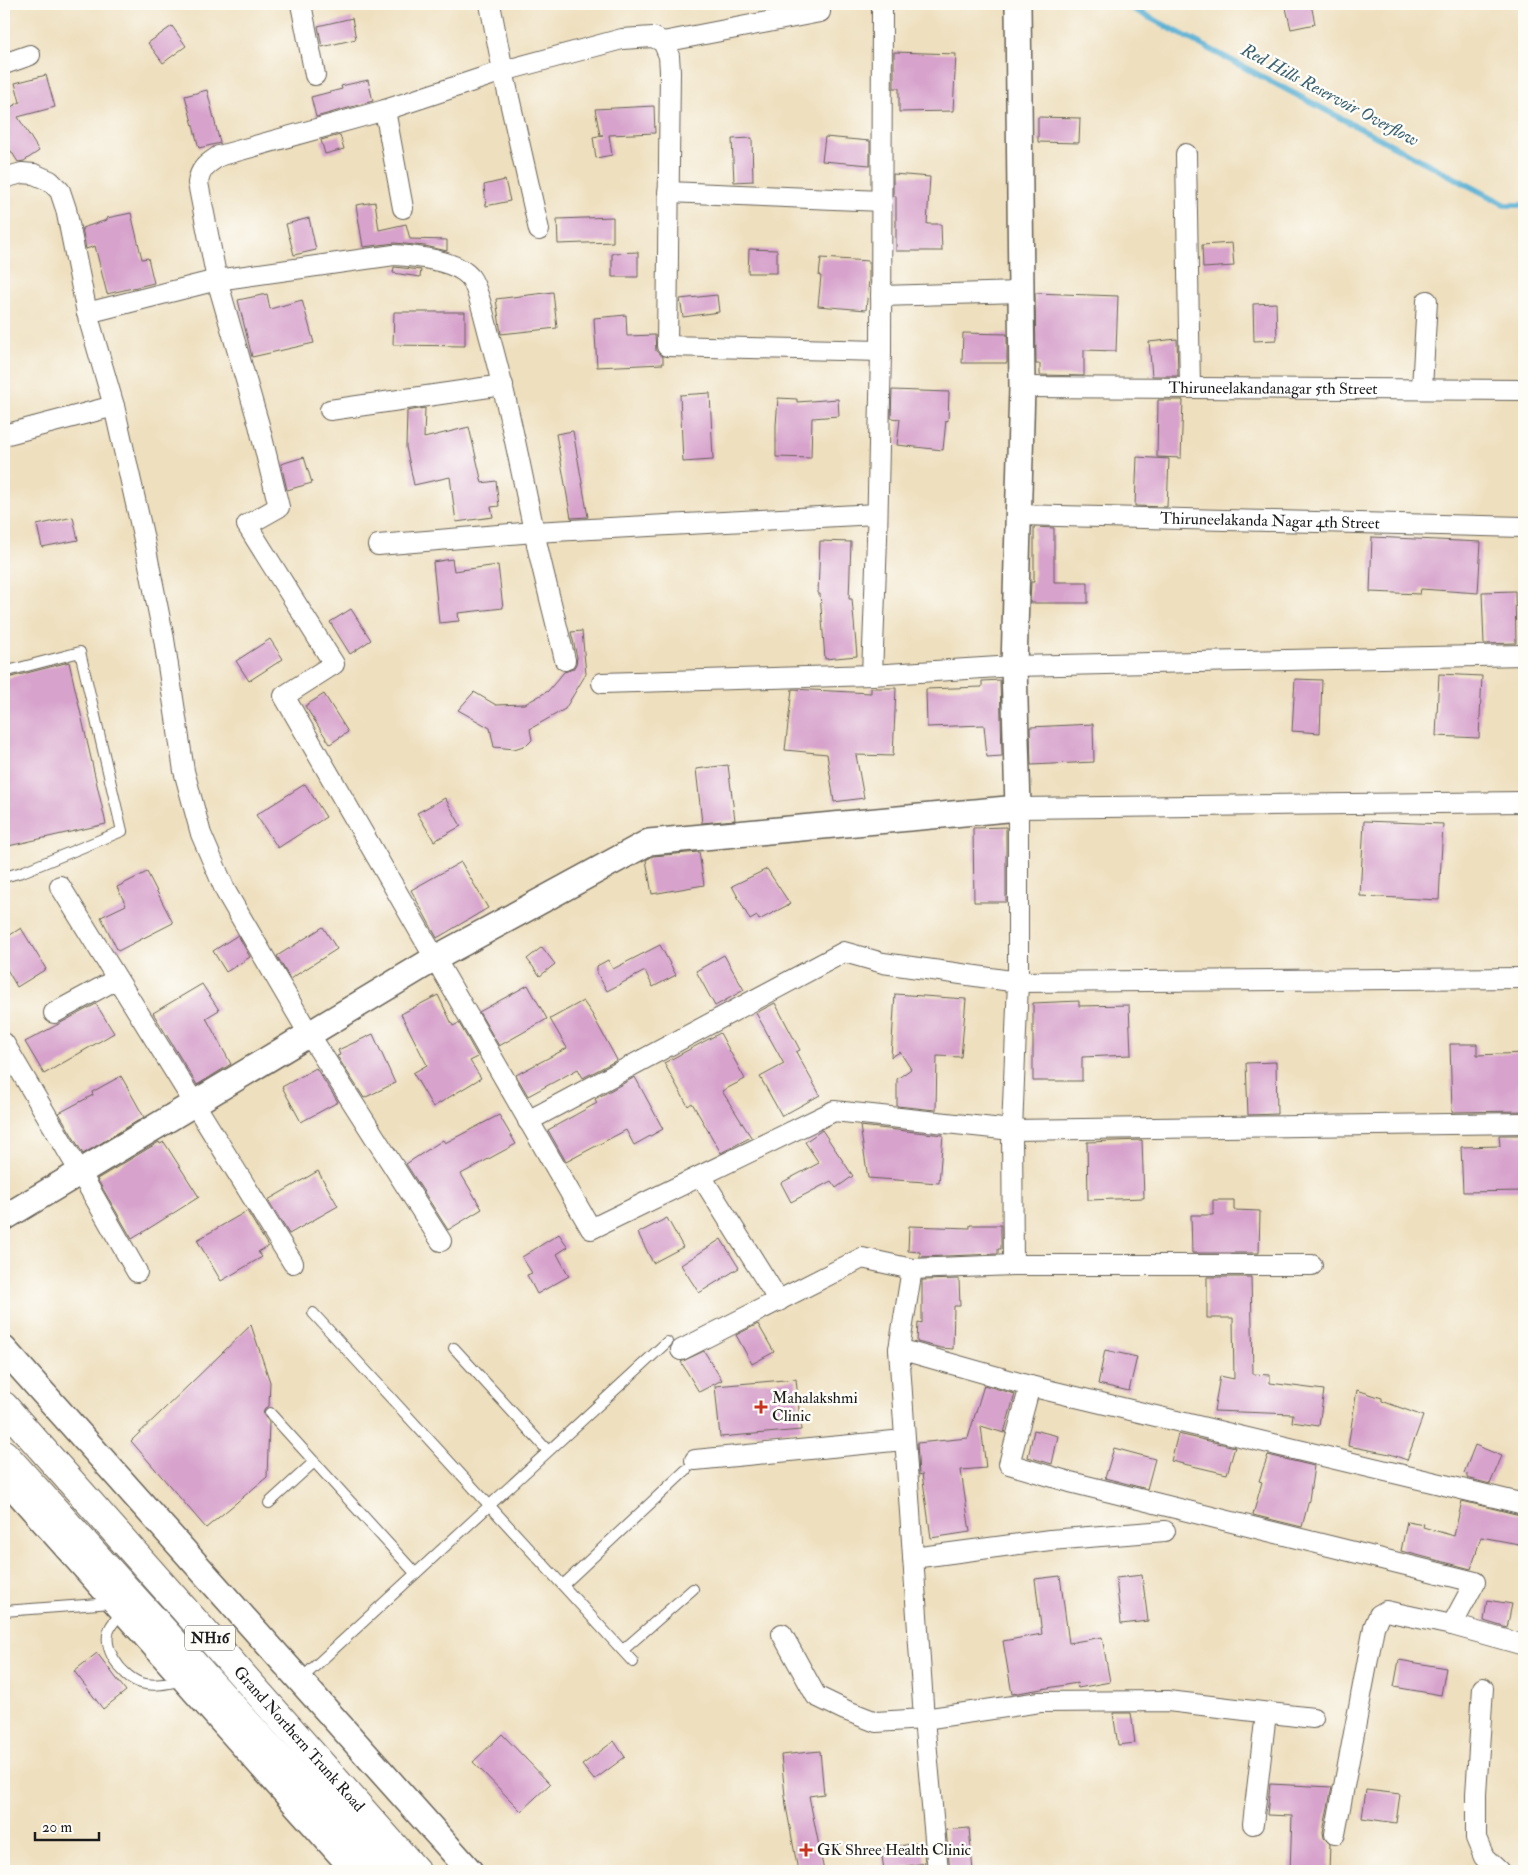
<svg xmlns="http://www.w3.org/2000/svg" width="1528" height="1875" font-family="'IM FELL Double Pica',serif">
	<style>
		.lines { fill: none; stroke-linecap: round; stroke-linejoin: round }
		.stream { stroke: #56afd3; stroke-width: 6 }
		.building { fill: #d7a2cc }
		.service-casing { stroke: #666055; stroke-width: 12 }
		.minor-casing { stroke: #666055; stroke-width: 22 }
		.tertiary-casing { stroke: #666055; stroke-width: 28 }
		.trunk-casing { stroke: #666055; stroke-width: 30 }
		.service { stroke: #fff; stroke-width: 10 }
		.minor { stroke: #fff; stroke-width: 20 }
		.tertiary { stroke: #fff; stroke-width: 25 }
		.trunk { stroke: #fff; stroke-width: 28 }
		.poi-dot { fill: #c8321e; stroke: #fdfcf7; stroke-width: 2 }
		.labels { text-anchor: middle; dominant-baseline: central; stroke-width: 5; stroke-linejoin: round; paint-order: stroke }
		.shield { fill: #fdfcf7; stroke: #605f5e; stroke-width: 1 }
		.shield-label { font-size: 15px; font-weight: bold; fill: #1c1c1c }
		.street-label { font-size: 16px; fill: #1c1c1c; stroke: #fdfcf7 }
		.poi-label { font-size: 16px; fill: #1c1c1c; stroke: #fdfcf7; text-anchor: start }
		.water-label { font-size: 18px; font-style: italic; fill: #365e6e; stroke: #fdfcf7 }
	</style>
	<rect width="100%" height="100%" fill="#fdfcf7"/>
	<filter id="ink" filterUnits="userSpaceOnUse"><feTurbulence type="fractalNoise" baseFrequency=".02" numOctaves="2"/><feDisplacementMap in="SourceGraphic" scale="10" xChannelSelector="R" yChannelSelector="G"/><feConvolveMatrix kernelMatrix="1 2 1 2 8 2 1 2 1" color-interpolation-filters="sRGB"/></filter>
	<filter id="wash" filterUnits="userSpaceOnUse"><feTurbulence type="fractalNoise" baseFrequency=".0096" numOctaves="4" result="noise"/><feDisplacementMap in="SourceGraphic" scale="20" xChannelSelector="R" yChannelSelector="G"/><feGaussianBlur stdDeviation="1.12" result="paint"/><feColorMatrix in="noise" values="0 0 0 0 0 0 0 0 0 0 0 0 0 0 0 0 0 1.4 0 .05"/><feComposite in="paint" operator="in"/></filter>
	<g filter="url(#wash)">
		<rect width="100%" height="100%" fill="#eedfbe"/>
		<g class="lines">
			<path class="stream" d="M1124,4l382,201h18"/>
		</g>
		<g id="blocks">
			<path class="building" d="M1285,4h26l4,20 -24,5z
				M352,18l4,21 -34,8 -4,-21z
				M172,26l14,20 -23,17 -15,-20z
				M894,52l62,2 -3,57 -54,1v-24h-5z
				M46,75l9,32 -37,10 21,34 -15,10 -6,1 -14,-22v-44l7,11 9,-5 -5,-19z
				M368,80l5,21 -57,16 -5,-20 31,-8 -1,-3z
				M207,90l13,53 -21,5 -14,-52z
				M654,106l1,27 -46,2 3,20 -16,3 -3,-21 10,-2h-3l-5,-26z
				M1038,117l42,1 -1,25 -41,-1z
				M340,135l4,14 -19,5 -4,-14z
				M825,137l45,4v24l-48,-4z
				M752,138l1,43 -19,1 -2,-43z
				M893,174l37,3 -3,47h14l1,27h-46v-55h-3z
				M505,180l5,21 -24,5 -2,-21z
				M375,202l4,28 27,-6 4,15 37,1v11l-22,-5 -30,-3 -32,4 -7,-42z
				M131,213l11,46 6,-1 6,25 -47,11 -12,-48 -9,3 -4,-21 25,-8v-2z
				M613,217v25l-55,2 -1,-25z
				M309,218l7,32 -22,5 -8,-31z
				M1232,243l2,23 -31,2 -1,-23z
				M749,249l28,1v23h-29z
				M638,252v25h-26v-24z
				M821,258l48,3v19l-3,30 -48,-4 3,-30h-2z
				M394,267l27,3 -1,7 -27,-4z
				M553,292l4,36 -56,6 -5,-35z
				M1035,293l83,3 -2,55 -32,-1v26l-44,-1v-11h-4z
				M267,294l3,15 32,-9 12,43 -62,14 -14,-57z
				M717,295l2,17 -36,5 -3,-18z
				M1276,303l1,37 -23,1 -1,-37z
				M394,312h71v34l-72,-1z
				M626,315l1,21 28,-1 1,16 7,6v7l-66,3 -3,-49z
				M963,333l44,1v29h-45z
				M1177,339l1,37h-26l-3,-34z
				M892,390l57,2 -1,29 -2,-1 -3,30 -46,-5 3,-26 -9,-1z
				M710,393l3,67 -30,2 -3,-67z
				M778,398l19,1v3l41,-3 1,17 -27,2 -1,40 -35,-1v-32z
				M1158,400h25l-2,58 -24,-1z
				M425,408l-1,30 45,-11 13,56 14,-2 3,25 -8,1 2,10 -37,5 -6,-45 -36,8 -8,-38 1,-36z
				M573,431l15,86 -17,1 -15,-84z
				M304,457l8,26 -25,7 -6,-26z
				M1137,457l32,2 -2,48 -32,-1z
				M73,517l5,23 -36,7 -5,-22z
				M1034,527l20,1v54h34v21h-58l1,-21h3z
				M1372,537l109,5 -3,51 -57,-4 -1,5 -50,-2z
				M820,541l31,1 -2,57h3l5,57 -32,3 -5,-65h-2z
				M452,559l2,12 44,-6 5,43 -45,5 1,8 -20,2 -6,-61z
				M1515,591l1,52 -32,1 -2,-52z
				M351,609l20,31 -21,14 -20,-32z
				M582,631l4,43 -21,35 -35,20 2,11 -5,5 -13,4 -20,-2 -4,-19 -32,-18 16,-18 22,13 29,-1 23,-13 16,-19 9,-3 3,-5 1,-7 -6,-25z
				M270,639l13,20 -34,22 -13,-20z
				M69,662l37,162 -102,23v-168z
				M1439,674l43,2 -3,62 -43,-2z
				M1295,679l27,1 -2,53 -28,-2z
				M1000,680l2,76 -15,1 -3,-32 -57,2 -1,-38 56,-2v-6z
				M871,688h25l-3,68 -37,-1 8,43 -30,4 -7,-48 -42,-4 7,-61 79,4z
				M324,694l24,38 -18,12 -25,-38z
				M1093,724l1,38 -63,3 -1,-38z
				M728,765l7,55 -33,3 -6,-54z
				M305,784l21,33 -48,31 -22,-33z
				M445,798l16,28 -27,15 -17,-28z
				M1364,821l79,3 -4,76 -79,-4z
				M1006,827v75h-32l-1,-74z
				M699,852l5,33 -52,9 -6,-34 7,-4z
				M461,862l27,46 -51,30 -26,-48z
				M767,869l23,35 -31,16 -2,-4 -7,4 -18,-34z
				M147,872l26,51 -55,28 -17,-34 25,-12 -9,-18z
				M323,927l14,22 -47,30 -13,-23z
				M21,928l25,41 -29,18 -13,-23v-25z
				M238,935l12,22 -24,15 -13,-21z
				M660,945l16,30 -23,12 -8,-16 -38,20 -10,-18v-7l11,-6 5,9z
				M542,947l13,17 -15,12 -13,-17z
				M724,955l20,35 -29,16 -19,-35z
				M202,984l17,26 -13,8 25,46 -34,21 -44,-72z
				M528,985l19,34 -48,27 -20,-34z
				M895,994l71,5 -5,58 -24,-1 -1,54 -39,-4v-27l14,-10 -11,-17 -9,5z
				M438,995l15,31 6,-3 19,34 -8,4 11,17 -48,29 -20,-34 14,-8 -26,-51z
				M583,1001l9,13 25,46 -34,18 -5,-9 -50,27 -12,-21 51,-27 -17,-29z
				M1079,1001v5l50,-1 2,50 -49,2v24h-49v-78z
				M775,1003l25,47 -4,2 24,43 -38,21 -22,-39 24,-13 -28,-51z
				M96,1004l18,29 -70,41 -19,-32z
				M720,1033l25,46 -23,12 29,46 -30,16 -29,-50 -4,3 -24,-43z
				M373,1034l22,49 -31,15 -27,-42 3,-1 -2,-5z
				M1450,1044h27v11l47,-2v58l-72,1z
				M1276,1062l1,52 -29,1 -2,-52z
				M316,1068l22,34 -37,20 -19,-35z
				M121,1076l23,41 -61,37 -24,-41 34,-18 -1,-3z
				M635,1077l28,52 -29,16 -8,-15 -60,32 -18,-32 49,-27 -2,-4z
				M499,1115l17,29 -55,30 21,35 -34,21 -42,-66 37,-24 2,3z
				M860,1126l83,9 -4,48 -71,-5z
				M822,1130l31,46 -17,12 -5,-7 -40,21 -10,-19 38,-20 -14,-21z
				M1499,1135h25v56l-61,1 -2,-45 39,-1z
				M1142,1140l2,58 -56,2 -1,-58z
				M159,1142l1,2 4,-2 35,55 -67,42 -35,-60z
				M318,1171l20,35 -49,28 -21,-34z
				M1213,1200h21v10l26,1 -1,42h-67l-1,-38h22z
				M247,1211l21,35 -10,6 4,5 -41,24 -24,-41z
				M667,1218l16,29 -30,16 -15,-30z
				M970,1225h31v24h-3v5l-78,3v-5l-12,-1 1,-25 61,2z
				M559,1234l9,13 -11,7 12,22 -32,18 -10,-19 5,-2 -10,-16z
				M721,1239l18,29 -40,25 -18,-28z
				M1207,1277h44l2,97 17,1v8l54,7 -5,36 -27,-4 1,-8 -79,-3 6,-35 14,3 -1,-61h-26z
				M959,1279l1,27h-6l-1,43 -12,-1 -24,-6 1,-20 4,1v-43z
				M758,1324l16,28 -22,12 -16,-29z
				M251,1325l19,57 -1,24 -4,2 -2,6 6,8 -2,55 -61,51 -75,-87z
				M1105,1350l32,7 -8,34 -31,-7z
				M704,1351l18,29 -23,12 -18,-30z
				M796,1379l5,51 -81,7 -5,-51z
				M984,1385l31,9 -11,39 -23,-7 5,42 -25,2 9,62 -39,6 -9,-64 -3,1 -2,-32 51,-5z
				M1357,1390l25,8v3l41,15 -16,44 -17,-6 -42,-8z
				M1034,1430l24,6 -6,28 -24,-7z
				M1178,1434l57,13 -8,27 -56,-13z
				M1475,1445l27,11 -12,28 -23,-6v-4l-3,-1z
				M1114,1448l41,11 -8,30 -42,-11z
				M1268,1455l46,11 -5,34 -7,27 -49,-12 9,-33 -3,-1z
				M1462,1501l62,15v29l-43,-8 -10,32 -70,-18 6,-30 17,3 -1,3 31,9z
				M1142,1575l6,46 -27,3 -5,-46z
				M1060,1576l9,67 33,-6 8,45 -32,6 -1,-5 -65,11 -9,-53 39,-7 -7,-55z
				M1487,1600l25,4 -5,24 -23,-7z
				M97,1653l29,38 -23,18 -29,-38z
				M1399,1660l47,8 -5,27 -47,-8z
				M1113,1713h18l4,30 -17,2z
				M502,1734l48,50 -29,27 -48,-49z
				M614,1741l11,16 -31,23 -12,-15z
				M820,1751l4,43 -15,2 15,75h-26l-12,-65 -5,-51z
				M1270,1784l62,3 -9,45 1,6 6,6 -1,27h-39l2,-55 -25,-1z
				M1366,1790l34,4 -4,29 -34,-5z
				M969,1828l4,43h-23l-4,-41z
				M923,1842l2,21 -41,7 -3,-21z"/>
		</g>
	</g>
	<g filter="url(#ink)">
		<use href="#blocks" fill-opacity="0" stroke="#666055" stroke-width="1"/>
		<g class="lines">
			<g class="service-casing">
				<path id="service" d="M4,672l76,-20 42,179 -100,41 -18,5
					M313,1313l320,349
					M454,1348l94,103
					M270,1413l145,160
					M269,1503l45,-41
					M563,1585l123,-115
					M4,1611l108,-8
					M124,1611c-5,5 -10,10 -13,15 -12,20 11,51 30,57 14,4 29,0 43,-3
					M623,1650l70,-61
					M300,1680l367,-338"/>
			</g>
			<g class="minor-casing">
				<g id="minor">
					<path d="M301,4l14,71"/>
					<path d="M490,4l13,67 36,159"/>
					<path d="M663,42l157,-30"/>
					<path d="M4,64l26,-9"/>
					<path d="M385,110l18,98"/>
					<path d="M1186,154l4,234"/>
					<path d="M4,178l18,-5 12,1 16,7 10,10 6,18 21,104 27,93 29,129 21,104 20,132 17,63 25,58 83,142 132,207"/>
					<path d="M668,192l214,9"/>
					<path d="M881,296l140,-4"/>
					<path d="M87,313l130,-33 177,-25c21,1 61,5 76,22 8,10 16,47 20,61 18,63 30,128 44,193 9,43 21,86 31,129"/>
					<path d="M881,351l-214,-5 3,-275 -1,-15 -6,-14 -10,-5 -31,2 -119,32 -118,39 -166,46c-12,8 -19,12 -21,27l19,97 42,145 20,82 -32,18 87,139 -50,32 307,533 243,-118 178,19 1,135"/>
					<path id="s1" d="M1022,387l502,3"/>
					<path d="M1422,388l5,-87"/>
					<path d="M330,410l173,-25"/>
					<path d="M4,435l110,-29"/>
					<path id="s2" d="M1018,515l506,12"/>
					<path d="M378,545l156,-13 343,-18"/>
					<path d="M872,675l5,-136 4,-188 1,-347"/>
					<path d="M602,683l270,-8 142,-9 510,-11"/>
					<path d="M1524,802l-506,6v174l-6,148 512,-7"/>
					<path d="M60,886l233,377"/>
					<path d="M54,1013l63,-34"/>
					<path d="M4,1043l76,129 57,100"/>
					<path d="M528,1121l316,-169 39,11 135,19 506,-4"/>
					<path d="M701,1176l78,125"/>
					<path d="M912,1269l-13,80 25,370 14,152"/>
					<path d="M899,1349l131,37 494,118"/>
					<path d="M681,1350l181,-92 50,11 101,-4h299"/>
					<path d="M1030,1386l-21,78 61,18 405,100 -23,43 72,20"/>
					<path d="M695,1460l209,-20"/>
					<path d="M913,1558l137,-18 115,-9"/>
					<path d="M782,1634l34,62 29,14 31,12 48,-3 116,-17 128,-1 145,17"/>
					<path d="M1483,1688l-7,106v44l8,19 15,14"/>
					<path d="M1253,1824l13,-111"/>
					<path d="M1335,1834l39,-207 5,-12 7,-4 66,14"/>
				</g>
			</g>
			<g class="tertiary-casing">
				<path id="tertiary" d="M4,1218l430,-259 215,-117 369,-34 -4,-142 8,-279 -4,-383
					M4,1349l466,522
					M4,1477l351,394"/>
			</g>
			<g class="trunk-casing">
				<g id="trunk">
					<path id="s3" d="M4,1406l412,465"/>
					<path d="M4,1454l377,417"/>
				</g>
			</g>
			<use href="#service" class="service"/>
			<use href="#minor" class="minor"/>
			<use href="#tertiary" class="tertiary"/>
			<use href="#trunk" class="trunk"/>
		</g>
	</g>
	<g class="poi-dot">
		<path d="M758.5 1399.5h5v5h5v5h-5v5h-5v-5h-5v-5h5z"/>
		<path d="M803.5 1842.5h5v5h5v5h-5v5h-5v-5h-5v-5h5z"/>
	</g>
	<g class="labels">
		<rect class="shield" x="185" y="1625.5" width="50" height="25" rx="4"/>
		<g class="shield-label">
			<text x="210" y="1638">NH16</text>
		</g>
		<g class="street-label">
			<text stroke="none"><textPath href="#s1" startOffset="251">Thiruneelakandanagar 5th Street</textPath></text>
			<text stroke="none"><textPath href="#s2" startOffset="252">Thiruneelakanda Nagar 4th Street</textPath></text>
			<text stroke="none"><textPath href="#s3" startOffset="445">Grand Northern Trunk Road</textPath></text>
		</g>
		<g class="poi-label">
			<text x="772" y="1398">Mahalakshmi<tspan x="772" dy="18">Clinic</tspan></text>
			<text x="817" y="1850">GK Shree Health Clinic</text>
		</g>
		<g class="water-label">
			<text transform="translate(1330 95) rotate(28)">Red Hills Reservoir Overflow</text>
		</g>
	</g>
	<rect width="1528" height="1875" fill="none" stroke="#fdfcf7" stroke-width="20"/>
	<path d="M35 1832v8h64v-8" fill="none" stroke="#1c1c1c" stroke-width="2.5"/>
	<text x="42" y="1832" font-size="15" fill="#1c1c1c" stroke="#fdfcf7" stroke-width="4" paint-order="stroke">20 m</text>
</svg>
